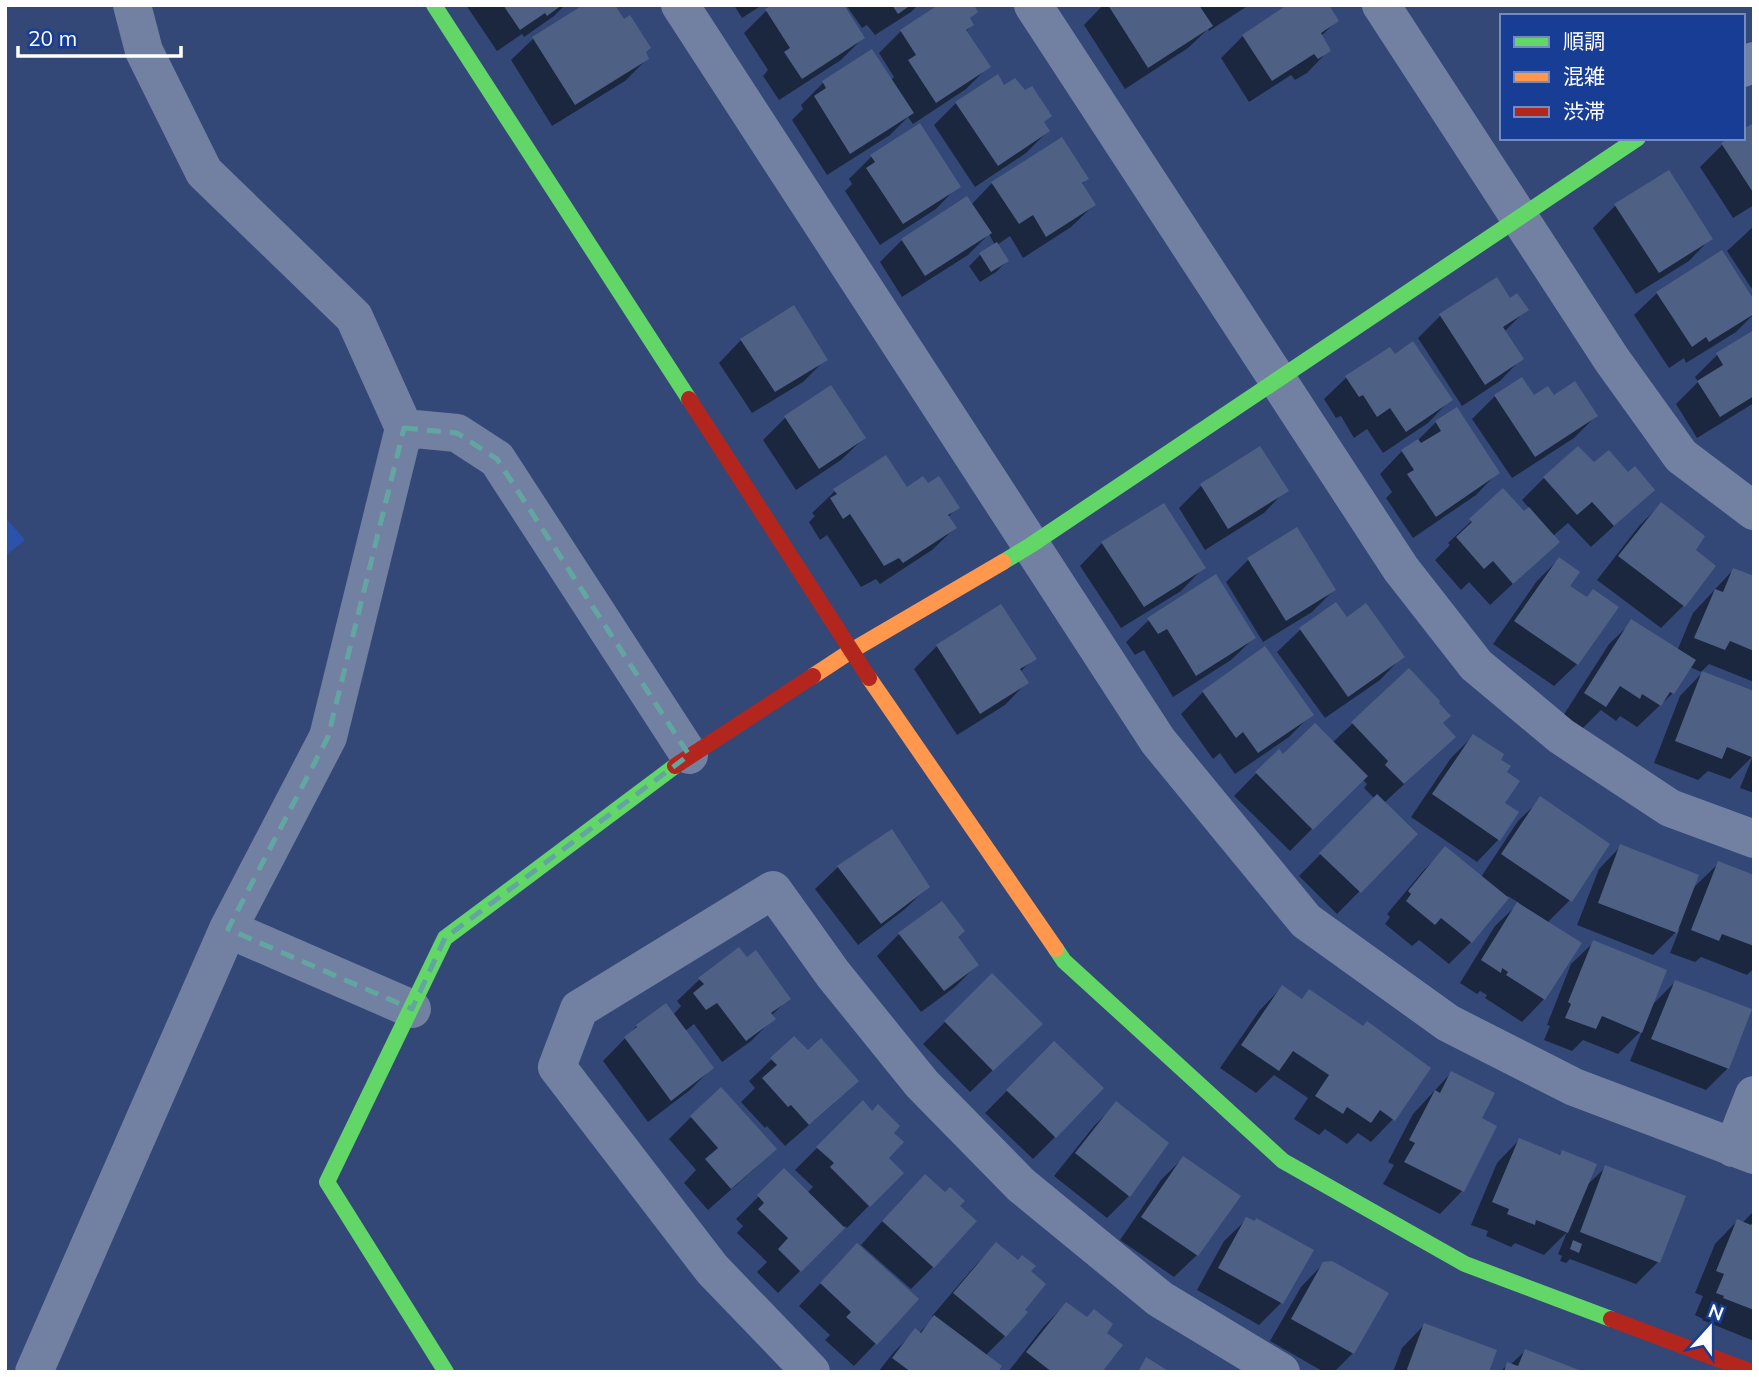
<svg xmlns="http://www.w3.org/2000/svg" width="1759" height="1377" font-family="Mulish,'Noto Sans JP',sans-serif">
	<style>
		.green { fill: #2b53ab }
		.shadow { fill: #0007 }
		.building { fill: #4f6085 }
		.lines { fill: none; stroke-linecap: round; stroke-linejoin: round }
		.street { stroke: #7281a2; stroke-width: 38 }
		.fast { stroke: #63d668; stroke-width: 16 }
		.slow { stroke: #ff974d; stroke-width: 16 }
		.jam { stroke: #b3261e; stroke-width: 16 }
		.marked { fill: none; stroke: #63a6a1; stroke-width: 5; stroke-dasharray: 14 9; stroke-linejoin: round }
	</style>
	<rect width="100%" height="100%" fill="#344877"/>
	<path class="green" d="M5,517l20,23 -20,16z"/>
	<path class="shadow" d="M466,5h99l-11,11 -30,21 -2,-3 -25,17z
		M734,5h28l-20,13z
		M846,5h72l-7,7 -36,23 -8,-10 -5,3z
		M1103,5h146l-40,26 -1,-2 -20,19 -63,41 -41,-64z
		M766,11l97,27 -22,22 -62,40 -16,-24 5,-6 -24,-37z
		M976,12l-7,7 3,6 -7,7 23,35 -22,22 -53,35 -5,-7 -18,18 -63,40 -35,-55 11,-11 -2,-4 22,-22 49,-32 19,29 3,-3 -15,-24 22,-22z
		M624,21l23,38 -22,22 -73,45 -41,-66 23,-22z
		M1337,21l-16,15 8,14 -22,23 -12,7 -4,-5 -42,27 -28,-44 22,-22z
		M1004,88l44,43 -22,22 -51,34 -41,-62 22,-22z
		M1754,125v80l-21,13 -33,-51 22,-22 21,-7z
		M872,156l86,30 -22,23 -56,36 -35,-54 7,-7 -3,-5z
		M1669,172l42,66 -22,23 -53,33 -43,-66 22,-22z
		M1087,179l-6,6 13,20 -23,22 -48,31 -13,-22 -13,9 10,16 -11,11 -16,10 -11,-16 11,-11 15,-10 -6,-11 -21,21 -66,42 -22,-35 22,-22 69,-35 21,-22z
		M1754,226v66l-27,-41z
		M1496,279l14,21 16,10 -22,22 18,26 -22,23 -38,25 -44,-68 22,-22z
		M1657,293l97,21 -18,18 -50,31 -2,-5 -15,10 -35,-53z
		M1754,332v71l-57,35 -21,-34 22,-22 -3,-5 22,-22z
		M741,340l84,20 -22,22 -51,31 -33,-50z
		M1394,357l56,43 -22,23 -45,30 -16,-24 -13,9 -13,-22 -5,2 -12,-19 23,-22z
		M1521,379l13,19 19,-1 43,19 -22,22 -62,40 -40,-59 23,-23z
		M785,418l79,20 -23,22 -45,30 -33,-50z
		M1436,422l62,50 -22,23 -63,43 -27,-40 6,-6 -12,-18 22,-23 14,-9z
		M1260,449l26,41 -22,23 -59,37 -26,-42 22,-22z
		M1594,465l59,25 -62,57 -23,-24 -15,13 5,6 -68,63 -21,-23 -8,8 -26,-30 15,-15 -2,-2 55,-52 21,22 5,-5 -7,-8 22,-22z
		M906,489l51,19 -9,9 7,11 -23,22 -52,34 -4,-5 -15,8 -34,-52 -7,5 -11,-18 6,-6 -3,-3 23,-22z
		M1661,504l32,46 21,16 -31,40 -22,22 -64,-48 42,-54z
		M1296,530l38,60 -22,22 -49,30 -37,-60 22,-22z
		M1102,543l101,25 -22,23 -60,37 -41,-62z
		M1559,559l9,28 18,12 30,8 -39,57 -23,22 -61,-42 44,-63z
		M1733,570l21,8v104l-45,-18 -8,8 -11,-5 -17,26 -36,34 -17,-11 -4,5 -15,-11 -18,18 -20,-12 46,-72 23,-22 45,29 16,-38z
		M1335,604l11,15 56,38 -22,23 -55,38 -48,-66 23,-22z
		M1001,606l33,52 -14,14 7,10 -22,23 -48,30 -43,-66 23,-23z
		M1149,620l105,18 -23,22 -58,37 -29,-47 -9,5 -9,-13z
		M1409,670l32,53 -10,36 -47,44 32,31 -79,80 -38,-38 76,-77 -11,-11 3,-4 -5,-5 -72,72 -56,-55 44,-45 5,6 49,-14z
		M1702,673l52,20v100l-14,-5 13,-32 -23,23 -22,-8 -10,9 -44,-17 26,-67z
		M1203,692l108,23 -22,22 -54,37 -15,-21 -7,6 -32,-45z
		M1473,736l25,24 7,12 -6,67 -22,23 -66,-45 40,-59z
		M1541,799l29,101 -23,23 -3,76 -22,23 -37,-24 2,-3 -7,-4 -3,3 -17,-11 35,-57 24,-23 -11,-7 -37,46 -22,22 -30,-24 -7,6 -27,-22 5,-7 -3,-3 36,-43 22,-22 36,28 37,-56z
		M891,832l37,55 -23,22 -47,36 -43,-56 23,-22z
		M1621,846l70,44 27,-26 36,13v91l-7,7 -46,-18 -6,5 -25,-9 10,-25 -27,27 -76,-30 22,-56z
		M899,934l57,3 21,28 -22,22 -34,25 -44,-56z
		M1594,942l57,64 24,-24 53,86 -22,22 -76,-29 13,-32 -25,25 -35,-14 -11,11 -28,-11 6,-14 -3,-1 24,-61z
		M992,975l26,71 -48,46 -47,-48z
		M700,979l89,19 -18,18 2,3 -22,22 -29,21 -28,-38 -9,7 27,37 -22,22 -42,32 -45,-61 34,-35 36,-11 8,-9 -4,-5z
		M1282,987l19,13 9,-9 83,128 -22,23 -13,-9 -11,11 -22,-15 -6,6 -25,-16 14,-21 -34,-23 -18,18 -36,-25 40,-58z
		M794,1038l40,65 -49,43 -18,-20 -2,2 -24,-26 14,-14 -6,-7z
		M1054,1043l1,94 -22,22 -48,-46z
		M1451,1073l29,46 15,8 -33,64 -22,23 -57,-30 11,-19 -6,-3 25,-48z
		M862,1103l30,30 -5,25 14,15 -54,55 -2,-2 -67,67 -21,-21 10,-10 -30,-29 6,-7 -7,-7 48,-48 23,22 6,-6 -18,-17z
		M1116,1104l13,92 -22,22 -53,-42 40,-50z
		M691,1117l84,32 -23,22 -44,39 -24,-27 12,-13 -27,-31z
		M1519,1140l39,16 4,-4 23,35 21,-20 52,95 -22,22 -66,-25 -4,4 -6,-2 2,-5 -4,-2 9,-22 -23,23 -29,-12 -4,4 -25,-11 2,-5 -17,-6 26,-62z
		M1183,1158l14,97 -23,22 -54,-37 41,-60z
		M945,1195l13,11 -25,61 -22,22 -50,-44 41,-46z
		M1754,1211v130l-52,-21 1,-1 -8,-4 8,-19 -8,-3 20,-49 22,-23 5,2z
		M1247,1219l34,84 -22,22 -62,-35 27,-49z
		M996,1244l33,27 -24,65 -20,20 10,16h-117l15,-19 22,-22 3,3 16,-16 -2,-2 42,-49z
		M1323,1264l63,29 -33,60 -19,19h-10l-54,-31 31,-54z
		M835,1268l41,75 -22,23 -29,-26 5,-5 -31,-29z
		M1066,1304l34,68h-92l36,-46z
		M1424,1325l63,47h-94l9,-24z
		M1525,1351l55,21h-80l8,-8 2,1z"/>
	<path class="building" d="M503,5h59l-15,11 -2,-3 -25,17z
		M583,5h32l9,14 6,-4 21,33 -5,4 3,7 -74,46 -43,-68z
		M772,5h72l21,33 -63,41 -18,-27 6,-4 -25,-39z
		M892,5h19l-13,9z
		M938,5h36l4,7 -8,6 4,7 -8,5 25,37 -55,36 -28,-43 8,-5 -16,-25z
		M1108,5h91l14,21 -65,42z
		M1287,5h42l10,16 -18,12 10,18 -13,8 -4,-5 -42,27 -30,-46z
		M872,49l42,64 -64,41 -36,-58 12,-8 -4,-7z
		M998,74l6,11 11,-7 10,12 7,-4 20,30 -8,6 6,9 -52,35 -43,-64z
		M920,123l41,64 -58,37 -37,-56 9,-6 -5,-7z
		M1754,123v71l-33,-51 8,-5h14v-9z
		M1062,137l27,42 -7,4 14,22 -50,32 -13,-22 -14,9 -28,-42z
		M1669,170l44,69 -54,34 -45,-69z
		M967,196l25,37 -67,43 -24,-37z
		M997,242l12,19 -18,11 -12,-19z
		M1722,250l32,50v14l-45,28 -3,-5 -14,10 -36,-55z
		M1497,277l13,21 7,-5 12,17 -26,17 21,32 -39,26 -46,-71z
		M794,305l34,55 -53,32 -35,-53z
		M1754,330v66l-34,21 -23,-36 26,-16 -7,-12z
		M1413,341l40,59 -47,32 -16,-24 -13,9 -14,-22 -4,2 -14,-21 45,-29 5,7z
		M1522,377l12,18 14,-9 6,9 21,-14 23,35 -63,41 -41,-62z
		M831,385l35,53 -47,31 -35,-53z
		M1457,407l43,66 -64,44 -29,-43 7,-4 -13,-20 17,-11 3,4 20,-12 -6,-10z
		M1260,446l29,45 -61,38 -28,-45z
		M1578,446l16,16 15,-12 19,22 7,-6 20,24 -41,36 -22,-24 -15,13 -34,-38z
		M886,455l21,32 16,-11 5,7 11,-7 21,32 -12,7 9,13 -54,35 -4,-5 -15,8 -34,-52 -7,5 -13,-21 7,-4 -4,-5z
		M1503,488l21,23 5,-4 31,35 -47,42 -20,-23 -9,8 -28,-32 16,-15 -3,-3z
		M1661,502l44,34 -9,14 20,16 -31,41 -67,-51z
		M1164,503l42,65 -62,39 -43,-65z
		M1297,527l39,63 -50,31 -39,-63z
		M1559,557l21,15 -10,14 17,11 6,-8 26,18 -41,58 -64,-44z
		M1733,568l21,8v75l-24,-10 -5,9 -31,-12 21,-49 8,3z
		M1216,574l40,64 -60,38 -29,-47 -9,5 -11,-16z
		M1336,602l11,15 19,-14 39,54 -57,40 -49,-69z
		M1001,604l36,55 -17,10 9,14 -49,31 -44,-69z
		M1631,619l65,41 -22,34 -4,-2 -9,14 -19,-12 -2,5 -20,-13 -14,21 -22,-14z
		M1265,646l49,69 -56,38 -15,-21 -7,6 -34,-47z
		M1409,668l31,33 -1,2 12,13 -8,7 13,14 -52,47 -19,-19 3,-4 -37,-39z
		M1702,671l52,20v67l-27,-11 -5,12 -47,-18z
		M1315,723l53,53 -55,54 -58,-58 24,-23 4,5z
		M1473,734l31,20 -3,6 10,6 -4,6 13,9 -15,22 14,9 -19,29 -68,-47z
		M1377,794l41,40 -57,59 -42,-40z
		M1540,796l70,48 -38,58 -71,-48z
		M892,829l38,58 -49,37 -44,-58z
		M1620,844l79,31 -22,58 -79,-30z
		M1445,846l64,52 -37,45 -31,-25 -6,7 -29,-24 5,-7 -3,-3z
		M1718,861l36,14v71l-32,-12 -3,7 -28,-11z
		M942,901l23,30 -7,6 21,28 -35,26 -46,-58z
		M1517,902l65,41 -37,57 -39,-25 2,-3 -6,-4 -1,5 -20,-13z
		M1593,940l74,30 -25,63 -40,-17 -6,13 -31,-11 6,-14 -3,-2z
		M739,947l8,10 9,-7 35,49 -20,14 5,6 -30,22 -29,-38 -11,7 -13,-17 11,-9 -6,-6z
		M992,973l51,51 -50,47 -49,-50z
		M1675,980l77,29 -23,60 -78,-30z
		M1282,985l20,14 7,-10 54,37 4,-5 64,47 -36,53 -15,-11 -9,13 -24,-16 -4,7 -28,-18 14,-21 -36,-24 -14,20 -38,-26z
		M666,1003l48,65 -43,33 -47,-64 13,-10 -1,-2z
		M794,1036l14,14 13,-12 38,43 -50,44 -18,-20 -3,2 -26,-29 15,-13 -7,-7z
		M1054,1041l50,47 -48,50 -50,-48z
		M1451,1071l44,22 -13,25 15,8 -33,66 -60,-30 11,-19 -6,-3 26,-50 5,3z
		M721,1087l56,62 -46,40 -26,-30 13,-11 -28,-32z
		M863,1100l9,11 6,-7 22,22 -6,7 10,9 -15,16 15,15 -34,34 -40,-40 4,-4 -18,-16z
		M1116,1101l53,42 -39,54 -55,-44z
		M1519,1138l41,17 2,-5 35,14 -29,69 -32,-13 -1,5 -28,-11 2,-5 -17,-7z
		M1183,1156l58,40 -43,60 -57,-39z
		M1605,1165l81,31 -26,67 -80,-31z
		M784,1168l61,60 -44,44 -23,-23 10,-11 -30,-29 6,-6 -7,-8z
		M925,1174l20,18 5,-5 15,14 -5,5 17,15 -43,47 -52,-47z
		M1246,1217l9,4 1,-3 58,32 -31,54 -65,-36z
		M1737,1219l14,6 3,-5v90l-31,-12 1,-2 -8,-3 8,-19 -8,-3z
		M1573,1240l9,4 -3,9 -9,-4z
		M996,1242l22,18 4,-5 14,11 -5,5 15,13 -21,26 3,2 -22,25 -53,-44z
		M857,1243l62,56 -42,46 -31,-28 5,-5 -31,-29z
		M1332,1261l57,32 -35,61 -63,-35 32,-57z
		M1066,1302l21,15 7,-8 19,15 -6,9 16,12 -21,27h-50l-26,-20z
		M934,1315l68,51 -4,6h-87l-19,-14 23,-30 6,5z
		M1424,1323l73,27 -8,22h-83z
		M1525,1349l59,23h-80l3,-10 11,4z
		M1146,1357l24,15h-32z"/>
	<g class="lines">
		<path class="street" d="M680,5l478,736 148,180 142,102 126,64 180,68
			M1033,5l368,564 75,96 85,71 109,72 84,31
			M1381,5l231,355 69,96 73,55
			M1743,68l11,-7
			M404,428l53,5 40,26 192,296
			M228,929l184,80
			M1733,1148l21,-53
			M34,1372l194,-443 100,-192 76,-309 -50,-111 -150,-145 -60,-121 -12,-46
			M811,1372l-99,-103 -155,-202 22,-58 194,-119 60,84 89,110 99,101 139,114 121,73"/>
		<path class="fast" d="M434,5l255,394
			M1003,562l28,-17 607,-407
			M1056,949l8,12 219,200 182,103 146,55
			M446,1372l-119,-190 118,-244 230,-172"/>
		<path class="slow" d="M813,676l38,-25 152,-89
			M869,678l187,271"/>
		<path class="jam" d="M689,399l180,279
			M675,766l138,-90
			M1611,1319l141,53"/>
	</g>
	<path class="marked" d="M404,428l53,5 40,26 192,296 -244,183 -33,71 -184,-80 100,-192z"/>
	<rect width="1759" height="1377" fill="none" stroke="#ffffff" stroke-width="14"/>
	<rect x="1500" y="14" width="245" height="126" fill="#173d94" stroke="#748bbf" stroke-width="2"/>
	<rect x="1514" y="37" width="35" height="10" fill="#63d668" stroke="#748bbf" stroke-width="2"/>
	<text x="1563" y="49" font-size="21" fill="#ffffff">順調</text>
	<rect x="1514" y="72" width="35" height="10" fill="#ff974d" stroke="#748bbf" stroke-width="2"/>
	<text x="1563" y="84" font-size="21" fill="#ffffff">混雑</text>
	<rect x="1514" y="107" width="35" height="10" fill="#b3261e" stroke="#748bbf" stroke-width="2"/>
	<text x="1563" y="119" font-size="21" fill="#ffffff">渋滞</text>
	<g transform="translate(1710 1328) rotate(21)" stroke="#173d94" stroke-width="5" paint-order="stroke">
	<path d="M0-5L12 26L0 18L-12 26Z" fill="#ffffff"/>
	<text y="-10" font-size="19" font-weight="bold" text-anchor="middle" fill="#ffffff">N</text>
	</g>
	<path d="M18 46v10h163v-10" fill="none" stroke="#ffffff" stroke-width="3.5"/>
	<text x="28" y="46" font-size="21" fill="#ffffff" stroke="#173d94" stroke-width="5" paint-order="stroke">20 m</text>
</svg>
